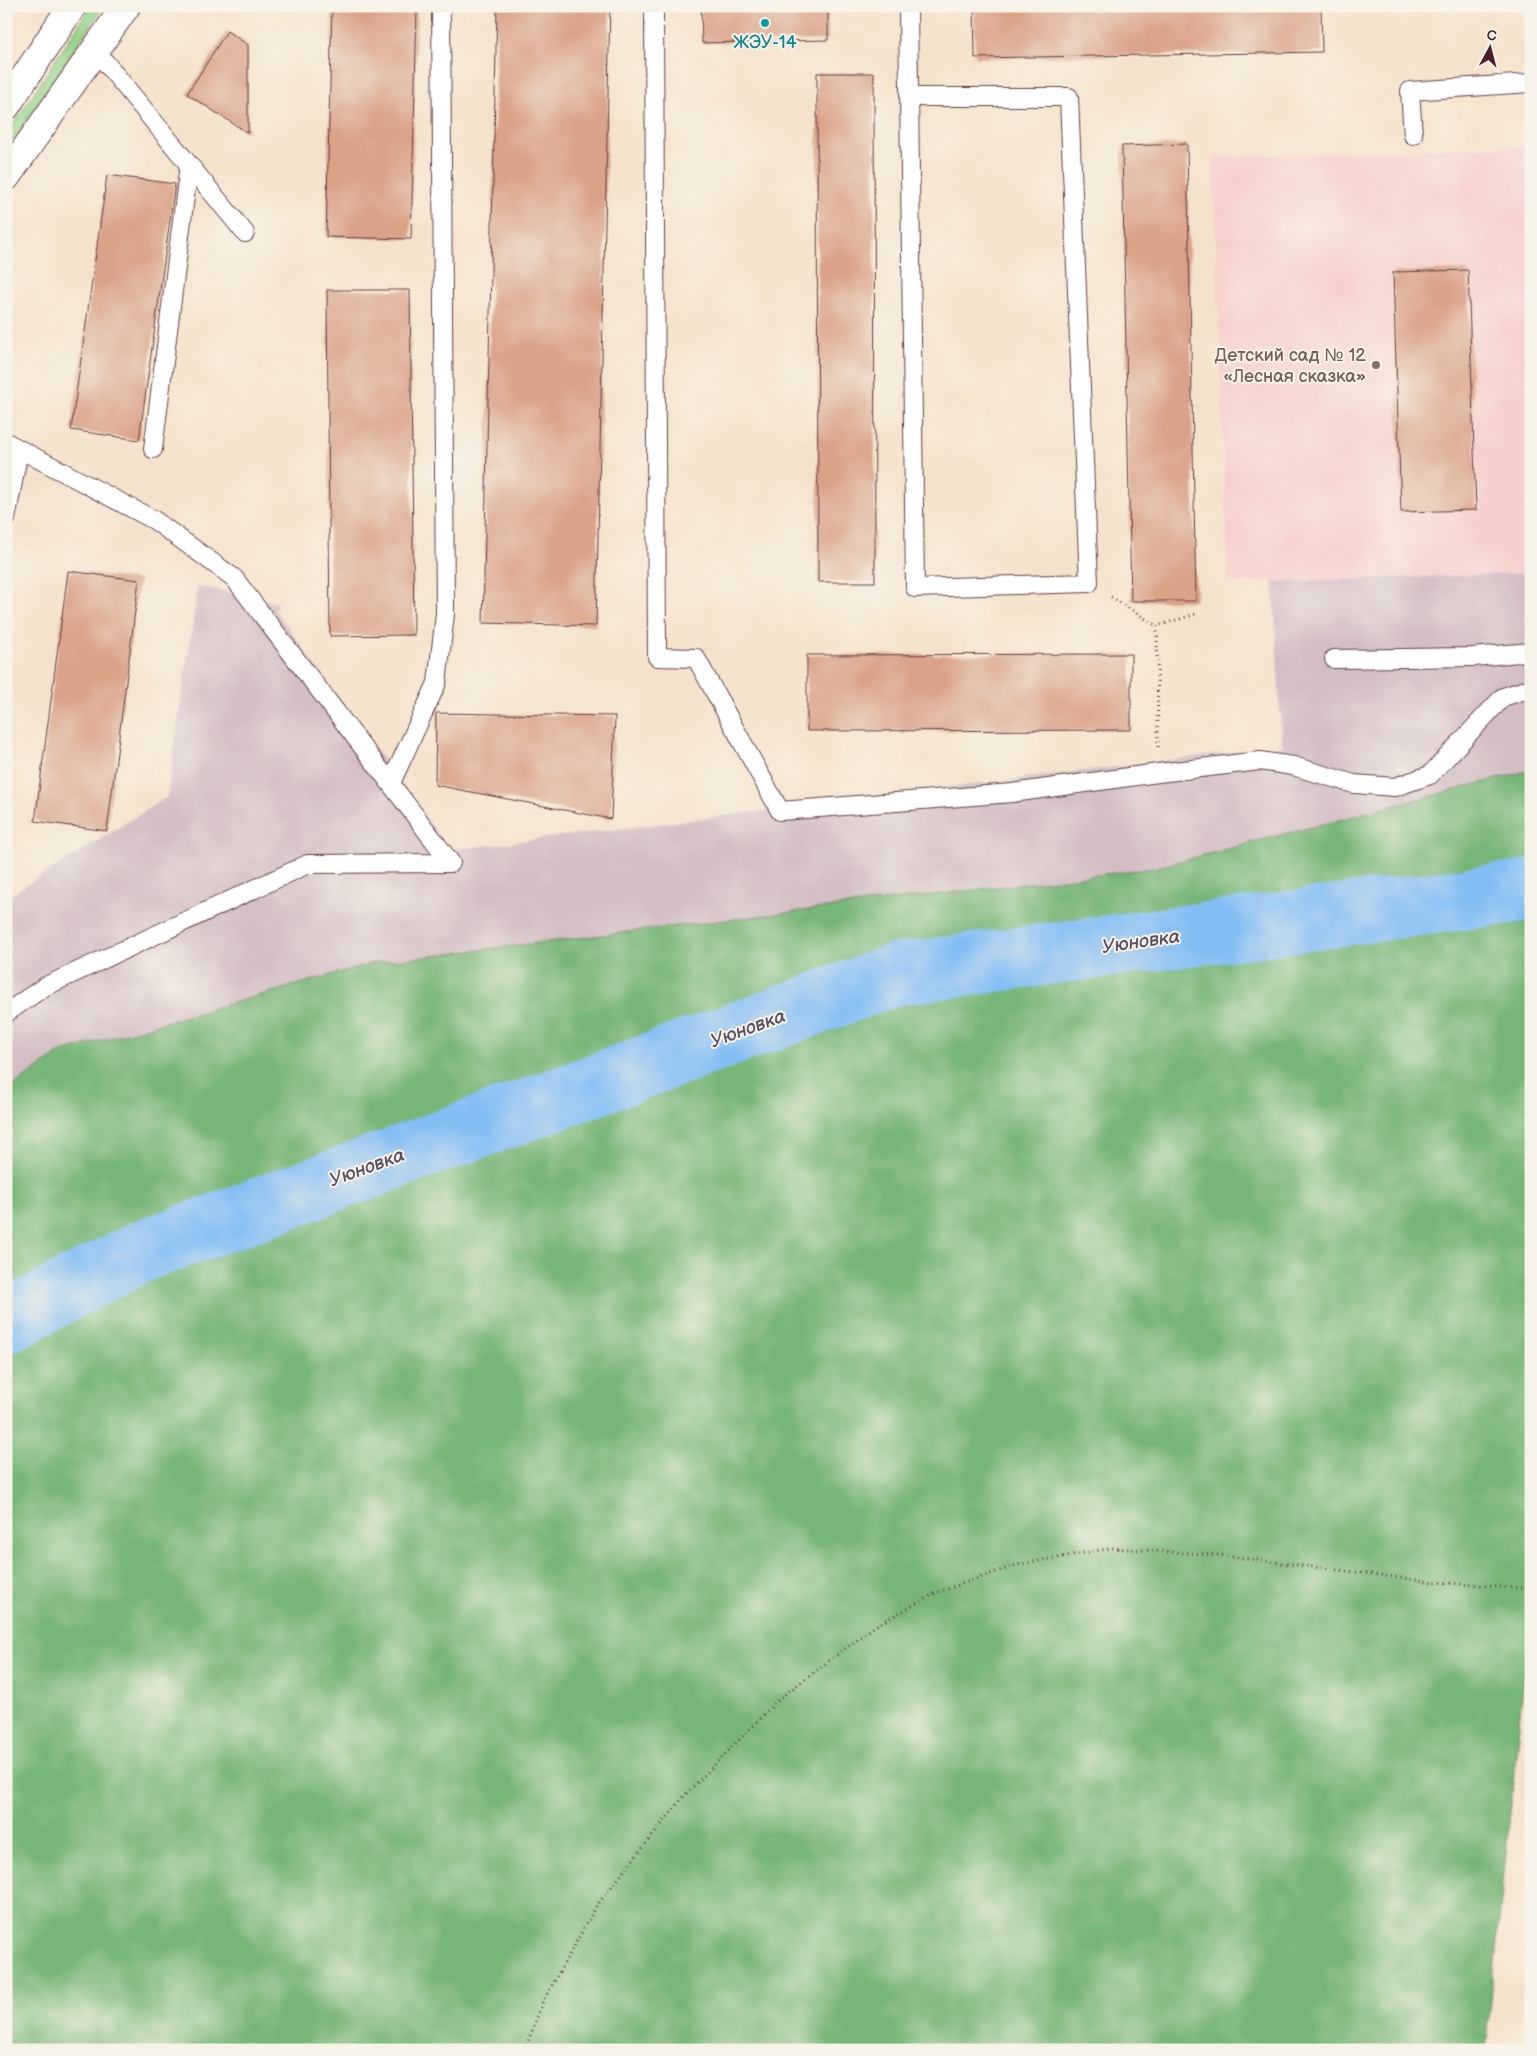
<svg xmlns="http://www.w3.org/2000/svg" width="1537" height="2056" font-family="'Balsamiq Sans',sans-serif">
	<style>
		.built { fill: #f7d0ce }
		.industrial { fill: #d2bec4 }
		.green { fill: #94d58b; stroke: #6f7a5b }
		.forest { fill: #77b677; stroke: #606a51 }
		.lines { fill: none; stroke-linecap: round; stroke-linejoin: round }
		.river { stroke: #82bdf4; stroke-width: 62 }
		.building { fill: #daa387 }
		.lane-casing { stroke: #643c43; stroke-width: 20 }
		.secondary-casing { stroke: #643c43; stroke-width: 30 }
		.path { stroke: #643c43; stroke-width: 3; stroke-dasharray: 1 4; stroke-linecap: butt }
		.lane { stroke: #fff; stroke-width: 18 }
		.secondary { stroke: #fff; stroke-width: 28 }
		.culture-dot { fill: #0f9aa8; stroke: #f7f3e8; stroke-width: 2 }
		.education-dot { fill: #8d6e63; stroke: #f7f3e8; stroke-width: 2 }
		.labels { text-anchor: middle; dominant-baseline: central; stroke-width: 4; stroke-linejoin: round; paint-order: stroke }
		.culture-label { font-size: 18px; fill: #0d838f; stroke: #f7f3e8 }
		.education-label { font-size: 18px; fill: #785e54; stroke: #f7f3e8; text-anchor: end }
		.water-label { font-size: 19px; font-style: italic; fill: #5b4e67; stroke: #f7f3e8 }
	</style>
	<rect width="100%" height="100%" fill="#f7f3e8"/>
	<filter id="ink" filterUnits="userSpaceOnUse"><feTurbulence type="fractalNoise" baseFrequency=".02" numOctaves="2"/><feDisplacementMap in="SourceGraphic" scale="10" xChannelSelector="R" yChannelSelector="G"/><feConvolveMatrix kernelMatrix="1 2 1 2 8 2 1 2 1" color-interpolation-filters="sRGB"/></filter>
	<filter id="wash" filterUnits="userSpaceOnUse"><feTurbulence type="fractalNoise" baseFrequency=".0096" numOctaves="4" result="noise"/><feDisplacementMap in="SourceGraphic" scale="20" xChannelSelector="R" yChannelSelector="G"/><feGaussianBlur stdDeviation="1.12" result="paint"/><feColorMatrix in="noise" values="0 0 0 0 0 0 0 0 0 0 0 0 0 0 0 0 0 1.4 0 .05"/><feComposite in="paint" operator="in"/></filter>
	<g filter="url(#wash)">
		<rect width="100%" height="100%" fill="#f4e3cc"/>
		<path class="built" d="M1531,146v427l-303,10 -15,-426z"/>
		<path class="industrial" d="M1531,573v197l-377,98 -1093,184 -55,39v-193l161,-101 31,-211 79,17 -2,7 174,240 833,-104 -9,-164z"/>
		<path class="green" d="M91,6h13l-98,144v-14z"/>
		<path class="forest" d="M1531,770v836l-45,444h-1480v-959l55,-39 312,-89 781,-95z"/>
		<g class="lines">
			<path class="river" d="M6,1322l134,-70 757,-278 634,-84"/>
		</g>
		<g id="blocks">
			<path class="building" d="M497,6h113l-14,620 -113,-3z
				M701,6h127v34l-126,3z
				M974,6h347l1,46 -347,6z
				M332,8l85,2 -6,229 -85,-2z
				M227,31l21,14v88l-61,-39z
				M817,73h57l1,509h-57z
				M1187,144l9,457h-65l-9,-455z
				M107,175l68,9 -36,256 -68,-10z
				M1468,270l8,240 -75,2 -8,-240z
				M327,290h83l4,345 -84,1z
				M68,571l71,9 -32,251 -72,-10z
				M1131,654v76l-324,1v-76z
				M436,713l179,3 -4,103 -176,-34z"/>
		</g>
	</g>
	<g filter="url(#ink)">
		<use href="#blocks" fill-opacity="0" stroke="#643c43" stroke-width="1"/>
		<g class="lines">
			<g class="lane-casing">
				<path id="lane" d="M654,6l3,651 39,1 84,153 232,-18 146,-20 102,-12 33,5 61,18 41,3 35,-12 73,-78 28,-9
					M908,6l7,582 174,-5 -20,-486h-159
					M105,62l140,171
					M1413,135l-3,-44 121,-8
					M6,442l148,78 80,58 217,285
					M153,449l36,-284
					M6,519l13,-69
					M1334,659l139,-2 58,-5
					M391,783l46,-100 8,-69 -4,-608
					M6,1013l38,-26 264,-123 143,-1"/>
			</g>
			<g class="secondary-casing">
				<path id="secondary" d="M6,106l66,-100
					M6,177l120,-171"/>
			</g>
			<path class="path" d="M1111,597l46,29
				M1158,747l-1,-121 42,-13
				M525,2050l18,-49 54,-96 89,-111 93,-95 96,-73 61,-33 80,-28 96,-17 106,7 216,27 97,7"/>
			<use href="#lane" class="lane"/>
			<use href="#secondary" class="secondary"/>
		</g>
	</g>
	<circle class="culture-dot" cx="765" cy="23" r="5"/>
	<circle class="education-dot" cx="1376" cy="365" r="5"/>
	<g class="labels">
		<g class="culture-label">
			<text x="765" y="42">ЖЭУ-14</text>
		</g>
		<g class="education-label">
			<text x="1366" y="355">Детский сад № 12<tspan x="1366" dy="21">«Лесная сказка»</tspan></text>
		</g>
		<g class="water-label">
			<text transform="translate(1141 942) rotate(-8)">Уюновка</text>
			<text transform="translate(748 1029) rotate(-20)">Уюновка</text>
			<text transform="translate(367 1168) rotate(-20)">Уюновка</text>
		</g>
	</g>
	<rect width="1537" height="2056" fill="none" stroke="#f7f3e8" stroke-width="25"/>
	<g transform="translate(1490 48) rotate(7)" stroke="#f7f3e8" stroke-width="4" paint-order="stroke">
	<path d="M0-4L9 19L0 12L-9 19Z" fill="#4a1f2b"/>
	<text y="-8" font-size="14" font-weight="bold" text-anchor="middle" fill="#4a1f2b">С</text>
	</g>
</svg>
